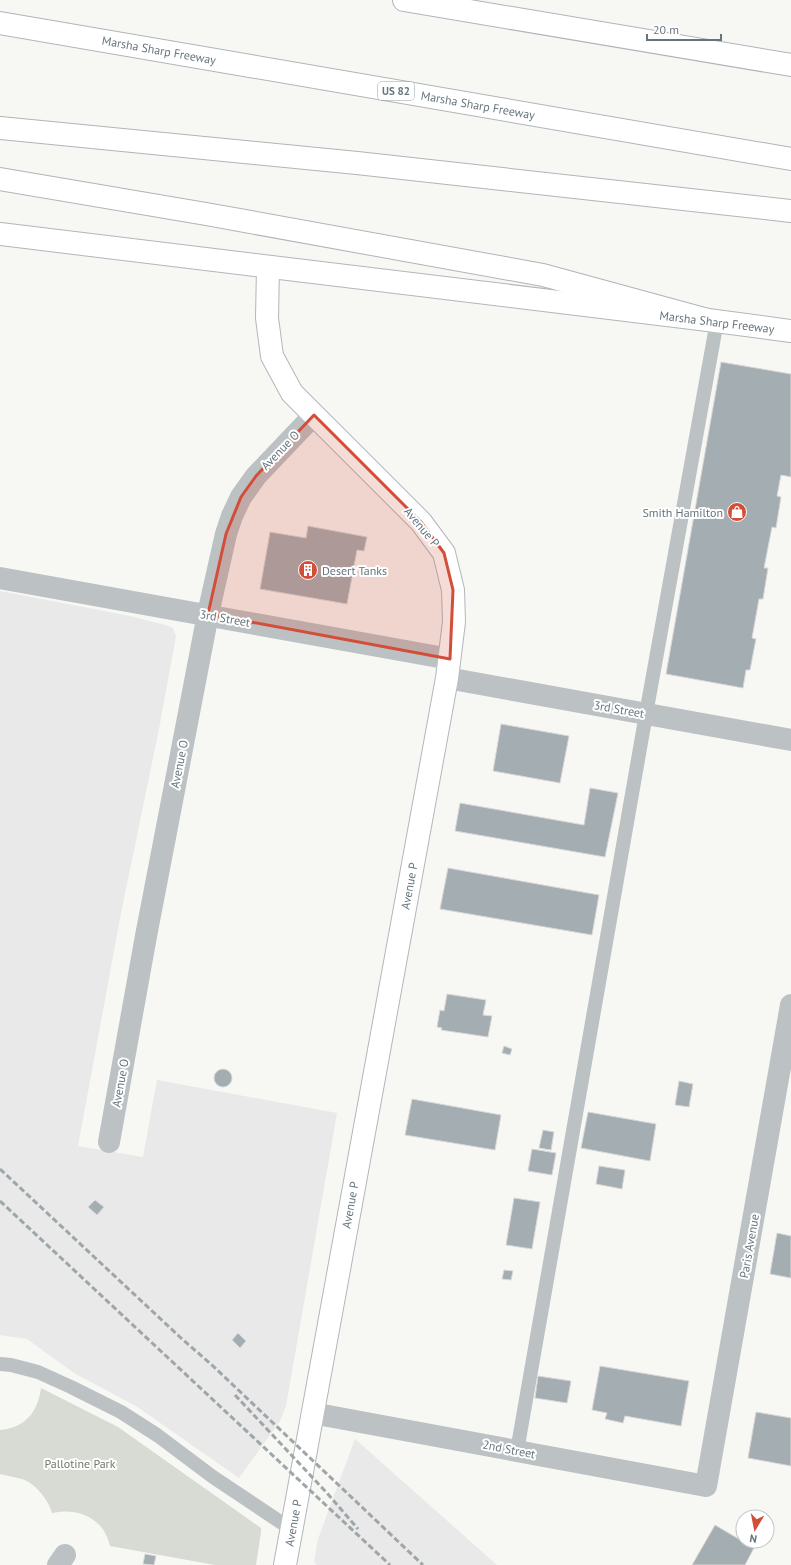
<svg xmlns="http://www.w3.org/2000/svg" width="791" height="1565" font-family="'PT Sans',sans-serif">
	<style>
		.built { fill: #e8e9e8 }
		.green { fill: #d7dbd4 }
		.building { fill: #a4adb1; stroke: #d9d8d7 }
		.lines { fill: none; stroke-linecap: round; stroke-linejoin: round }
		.secondary-casing { stroke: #b1b7bb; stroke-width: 24 }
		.highway-casing { stroke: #b0b5b8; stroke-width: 24 }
		.lane { stroke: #bcc1c4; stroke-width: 14 }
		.street { stroke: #bcc1c4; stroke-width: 22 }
		.secondary { stroke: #fff; stroke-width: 22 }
		.highway { stroke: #fff; stroke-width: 22 }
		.rail { stroke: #9fa6aa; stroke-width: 3; stroke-dasharray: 6 3; stroke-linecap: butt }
		.marked { fill: #d34e39; fill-opacity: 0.2; stroke: #d34e39; stroke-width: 3; stroke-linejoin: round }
		.labels { text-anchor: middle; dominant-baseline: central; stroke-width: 4; stroke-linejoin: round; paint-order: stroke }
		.shield { fill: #fff; stroke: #939ea4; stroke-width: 1 }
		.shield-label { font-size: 11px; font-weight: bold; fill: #65757d }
		.street-label { font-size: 12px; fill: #65757d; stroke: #fff }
		.poi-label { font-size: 12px; fill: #65757d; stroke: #fff; text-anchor: end }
		.park-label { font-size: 12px; fill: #6d7a67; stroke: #fff }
	</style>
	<rect width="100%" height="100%" fill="#f7f7f4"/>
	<path class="built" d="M0,591l130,25 39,10 4,2 3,8 -17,93 -38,184 -43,233 65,11 14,-77 180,33 -51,293 -6,15 -41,57 -103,-72 -62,-33 -47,-34 -27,-4z
		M355,1439l142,126h-180l-3,-3 4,-23z"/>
	<path class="green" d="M41,1388l77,39 143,101v4l-5,33h-41l-105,-19c-6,-28 -32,-39 -58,-33 -4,-14 -16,-29 -30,-34 -7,-2 -15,-3 -22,-5v-44c25,-2 38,-18 41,-42z"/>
	<path class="building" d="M721,362l70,12v103l-10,-2 -4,21 4,1 -5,31 -4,-1 -8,41h4l-5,31h-4l-7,39 4,1 -6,31h-4l-3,18 -77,-14z
		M308,526l59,11 -3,14 -7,-1 -10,54 -87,-15 10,-57 36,6z
		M501,724l68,12 -9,47 -67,-12z
		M590,788l28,5 -13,64 -150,-26 5,-28 124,22z
		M448,868l151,27 -7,40 -152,-26z
		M447,994l39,6 -3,15 9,1 -4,21 -47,-7 1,-2 -5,-1 3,-17 4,1z
		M504,1046l8,3 -2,6 -8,-2z
		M214 1078a9 9 0 1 1 18 0a9 9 0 1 1-18 0Z
		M679,1081l14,3 -4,23 -14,-2z
		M412,1099l89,16 -6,35 -90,-15z
		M588,1112l68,12 -6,37 -69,-13z
		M543,1130l11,2 -3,18 -12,-2z
		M532,1149l24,4 -4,22 -24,-4z
		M599,1166l26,4 -3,19 -26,-5z
		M514,1198l26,4 -8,47 -26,-4z
		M95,1200l9,7 -7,8 -9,-8z
		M777,1233l14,3v42l-21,-4z
		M504,1270l9,1 -2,9 -9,-1z
		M238,1333l8,8 -6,7 -8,-8z
		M600,1366l89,15 -8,45 -56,-10 -2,7 -18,-4 2,-6 -15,-3z
		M538,1376l33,5 -4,22 -32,-5z
		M756,1412l35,6v48l-43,-8z
		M715,1525l39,23 -9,17h-53z
		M145,1554l11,2 -2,9 -11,-1z"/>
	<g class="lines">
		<g class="secondary-casing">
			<path id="secondary" d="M0,234l708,86 83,11
				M268,267l-1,51 5,38 20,37 129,129 23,31 9,37 1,32 -7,56 -162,887"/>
		</g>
		<g class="highway-casing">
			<path id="highway" d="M404,0l387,65
				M0,23l791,136
				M0,128l357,35 434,48
				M0,179l206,35 337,61 165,45"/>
		</g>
		<path class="lane" d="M0,1364l11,1 27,7 33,15 50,25 36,23 56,42 78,52
			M517,1451l129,-737 71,-393"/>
		<path class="street" d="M0,578l450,81
			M447,678l344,62
			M109,1142l37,-206 62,-322 18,-80 6,-18 9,-19 15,-21 58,-61
			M312,1413l394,73 85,-481
			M58,1565l7,-10"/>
		<use href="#secondary" class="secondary"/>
		<use href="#highway" class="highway"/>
		<path class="rail" d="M0,1169l181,169 32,28 210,199
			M0,1201l390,364
			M235,1395l92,98 31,36"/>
	</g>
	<path class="marked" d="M314,415l107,107 23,31 9,37 -3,69 -242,-45 18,-80 15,-37 15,-21z"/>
	<defs>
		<g id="shop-disc" transform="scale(1)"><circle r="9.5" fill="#d34e39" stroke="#fff"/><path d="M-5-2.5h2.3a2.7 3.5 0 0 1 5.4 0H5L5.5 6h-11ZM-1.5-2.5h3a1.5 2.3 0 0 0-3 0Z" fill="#fff"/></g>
		<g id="building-disc" transform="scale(1)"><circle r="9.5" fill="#d34e39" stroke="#fff"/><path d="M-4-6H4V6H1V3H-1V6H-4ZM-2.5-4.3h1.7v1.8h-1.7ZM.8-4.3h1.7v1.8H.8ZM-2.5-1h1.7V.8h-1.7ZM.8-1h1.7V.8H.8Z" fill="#fff"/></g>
	</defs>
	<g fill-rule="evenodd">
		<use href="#shop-disc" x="737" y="512"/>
		<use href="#building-disc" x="308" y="570"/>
	</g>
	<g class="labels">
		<rect class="shield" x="378" y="82" width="36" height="18" rx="3"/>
		<g class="shield-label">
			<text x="396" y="91">US 82</text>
		</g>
		<g class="street-label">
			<text transform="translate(159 50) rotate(10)">Marsha Sharp Freeway</text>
			<text transform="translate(478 105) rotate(10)">Marsha Sharp Freeway</text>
			<text transform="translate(717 322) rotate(7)">Marsha Sharp Freeway</text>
			<text transform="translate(280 450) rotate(-46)">Avenue O</text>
			<text transform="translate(422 527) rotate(50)">Avenue P</text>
			<text transform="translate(225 618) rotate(10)">3rd Street</text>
			<text transform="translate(619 709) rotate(10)">3rd Street</text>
			<text transform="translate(179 764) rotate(-79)">Avenue O</text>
			<text transform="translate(409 886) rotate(-80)">Avenue P</text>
			<text transform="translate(120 1083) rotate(-80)">Avenue O</text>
			<text transform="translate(350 1205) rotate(-80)">Avenue P</text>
			<text transform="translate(749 1246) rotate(-80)">Paris Avenue</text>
			<text transform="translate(509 1449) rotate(11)">2nd Street</text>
			<text transform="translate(293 1523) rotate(-80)">Avenue P</text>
		</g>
		<g class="poi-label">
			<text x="723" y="512">Smith Hamilton</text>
			<text x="322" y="570" text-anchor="start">Desert Tanks</text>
		</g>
		<g class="park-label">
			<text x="80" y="1463">Pallotine Park</text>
		</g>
	</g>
	<g transform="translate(755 1529) rotate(190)"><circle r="19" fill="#ffffff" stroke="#c1c8cb"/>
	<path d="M0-3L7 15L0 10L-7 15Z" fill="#d34e39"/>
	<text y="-6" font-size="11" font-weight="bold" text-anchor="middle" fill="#65757d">N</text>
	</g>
	<path d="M647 34v6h74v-6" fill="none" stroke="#65757d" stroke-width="2"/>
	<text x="653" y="34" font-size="12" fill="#65757d" stroke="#ffffff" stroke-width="3" paint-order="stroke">20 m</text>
</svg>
